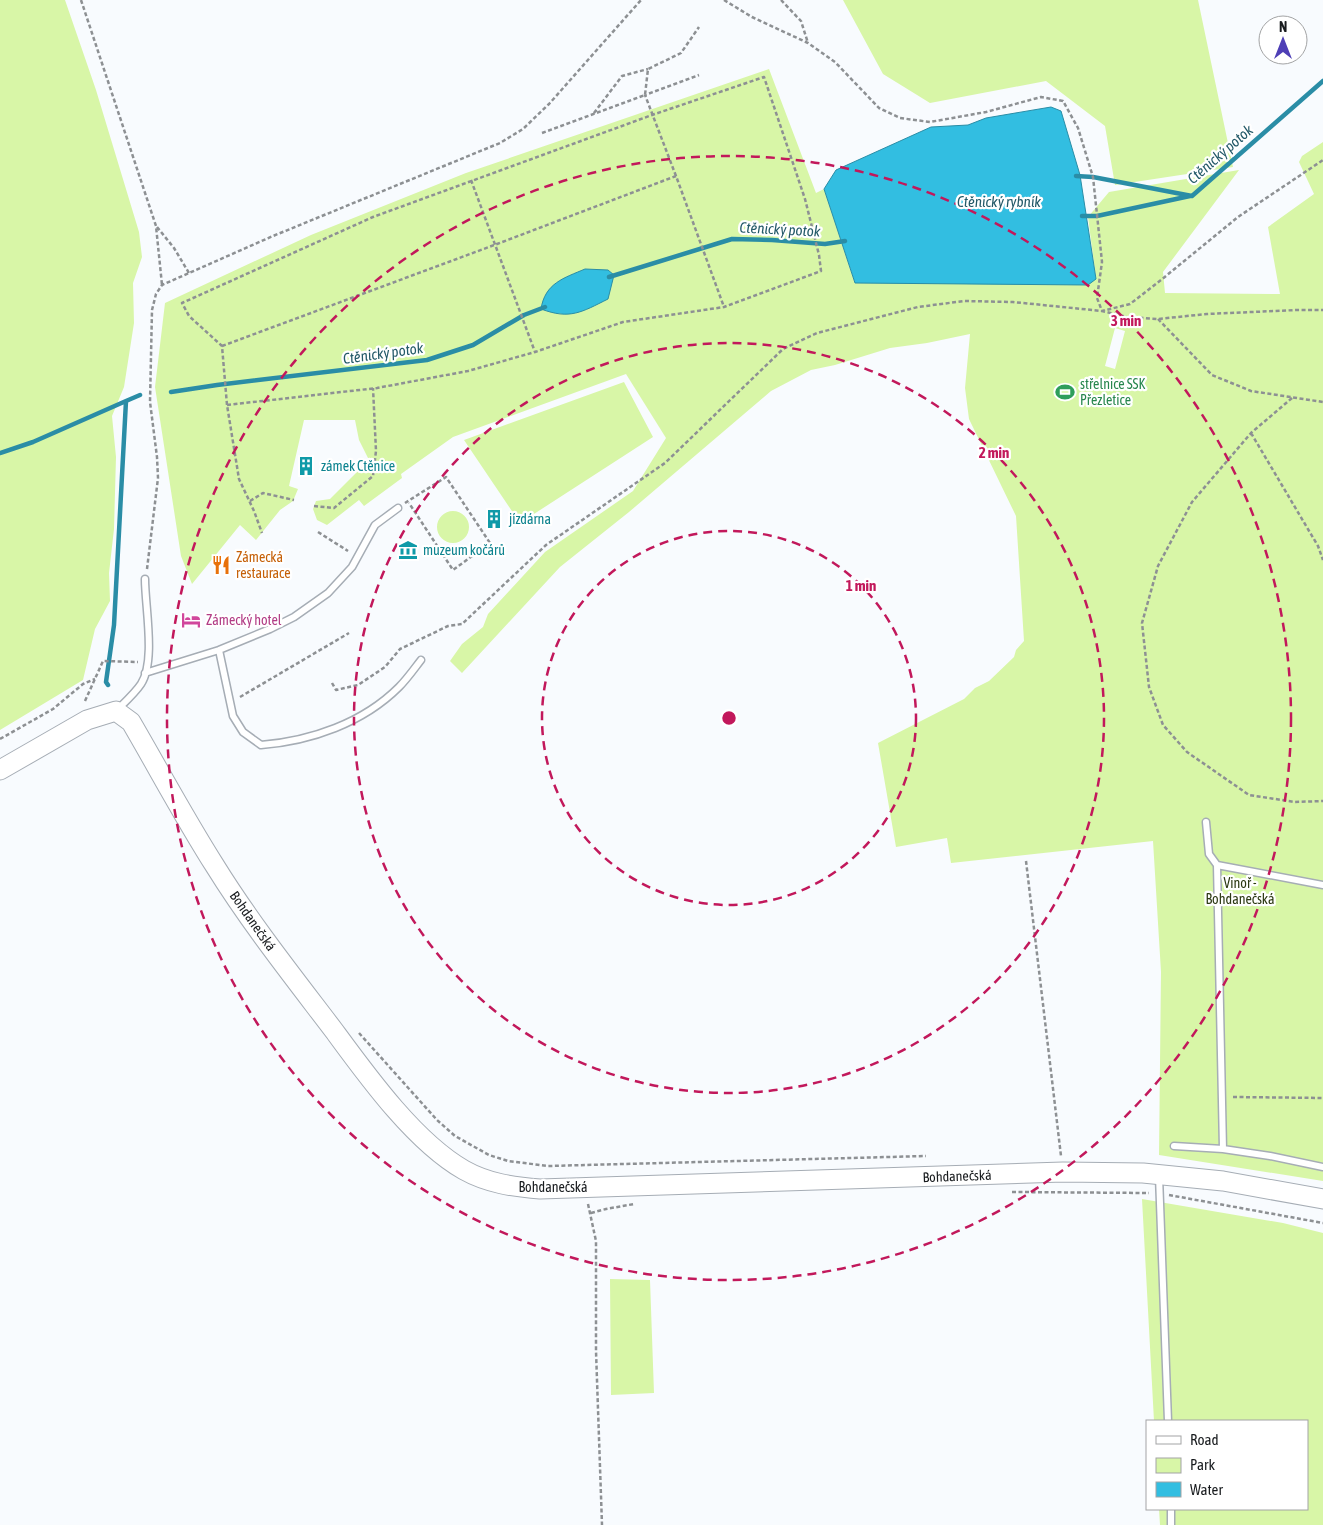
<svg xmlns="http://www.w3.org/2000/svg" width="1323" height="1525" font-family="'Asap Condensed',sans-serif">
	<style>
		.green { fill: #d8f6a7; fill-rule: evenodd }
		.water { fill: #32bee1; stroke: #2a8da6 }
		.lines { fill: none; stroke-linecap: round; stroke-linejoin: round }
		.stream { stroke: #2a8da6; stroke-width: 4.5 }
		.lane-casing { stroke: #a6adb5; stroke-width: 9 }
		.secondary-casing { stroke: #a6adb5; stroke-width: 21 }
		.path { stroke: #8d9093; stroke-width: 2.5; stroke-dasharray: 4 2.5; stroke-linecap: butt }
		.lane { stroke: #fff; stroke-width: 6 }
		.secondary { stroke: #fff; stroke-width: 19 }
		.ring { fill: none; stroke: #c2185b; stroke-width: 2.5; stroke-dasharray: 9 6 }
		.labels { text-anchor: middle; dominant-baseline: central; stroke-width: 4.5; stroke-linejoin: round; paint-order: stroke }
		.leisure-label { font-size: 14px; fill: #27864d; stroke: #fff; text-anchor: start }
		.culture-label { font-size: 14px; fill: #0d838f; stroke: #fff; text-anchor: start }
		.food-label { font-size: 14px; fill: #c56008; stroke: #fff; text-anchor: start }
		.hotel-label { font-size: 14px; fill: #b23c85; stroke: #fff; text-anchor: start }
		.park-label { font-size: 14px; fill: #2c3913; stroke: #fff }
		.street-label { font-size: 14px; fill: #181b1e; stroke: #fff }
		.water-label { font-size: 15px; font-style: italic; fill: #235968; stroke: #fff }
		.centre { fill: #c2185b; stroke: #fff; stroke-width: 2.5 }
		.ring-label { font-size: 15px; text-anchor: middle; font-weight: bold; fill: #c2185b; stroke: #fff; stroke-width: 4.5; stroke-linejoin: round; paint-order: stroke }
	</style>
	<rect width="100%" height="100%" fill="#f8fbfe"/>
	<path class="green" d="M0,0h65l31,90 43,142 3,25 -9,26 1,40 -10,64 -12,29 4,41 -2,72 -5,44 1,28 -15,28 -12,51 -83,50z
		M843,0h355l35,167 -118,18 -10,-59 -59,-45 -116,22 -47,-29z
		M769,69l47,124 8,-4 31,94 241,-4 -8,-62 21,-25 130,-22 -76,102 2,21 115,1 -12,-67 46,-33 -15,-32 3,-6 21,-14v1039l-164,-26 2,-183 -8,-131 -202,22 -4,-25 -51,9 -18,-104 86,-44 11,-11 14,-7 25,-24 2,-7 8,-9 -8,-125 -47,-97 -4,-31 5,-54 -43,9 -37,5 -55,17 -24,5 -40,21 -142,121 -69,55 -98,106 -12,-12 12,-17 21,-17 5,-13 57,-62 88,-61 33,-53 -40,-64 -173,63 -52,37 1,4 -38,28 -5,-6 -32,25 -10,-5 -4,-11 3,-8 14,-2 39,-39 -10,-20 -4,-20h-51l-15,66 9,3 -5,12 -13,9 -24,30 -16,-15 -48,59 -11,-28 -26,-169 10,-84 146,-68 155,-62zM1115,328l10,3 -10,38 -10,-3z
		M624,382l29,55 -133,86 -56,-83z
		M437 527a16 16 0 1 1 32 0a16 16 0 1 1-32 0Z
		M1142,1199l141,24 40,10v292h-163l-1,-16h148v-88h-153z
		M610,1279l40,1 4,113 -43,2z"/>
	<path class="water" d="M1051,107l10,4 19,64 16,104 -8,6 -233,-2 -31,-94 12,-19 95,-43 37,-2 18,-7z
		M585,269l23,1 6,5 -6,24c-26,13 -38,21 -67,10 4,-26 23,-31 44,-40z"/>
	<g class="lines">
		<path class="stream" d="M1076,176l17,1 99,19 131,-115
			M1082,216h15l93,-20
			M609,277l123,-38 40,1 53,4 20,-3
			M171,392l46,-7 210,-25 46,-15 51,-30 21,-8
			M0,453l33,-11 93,-41
			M108,685l-2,-3 8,-57 12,-224 14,-6"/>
		<g class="lane-casing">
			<path id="lane" d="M219,650l14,66 10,16 18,13c50,-4 102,-22 138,-58 8,-8 15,-18 22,-27
				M145,673l74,-23 51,-21 24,-12 34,-24 24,-26 23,-42 23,-17
				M117,710c8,-8 18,-17 24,-26 15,-23 4,-77 4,-105
				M1206,822l3,32 8,11 6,284
				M1217,865l106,20
				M1174,1146l49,3 47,7 53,11
				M1159,1176l9,245
				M1171,1509v16"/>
		</g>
		<g class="secondary-casing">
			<path id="secondary" d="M0,770l87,-50 29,-9 15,11c28,48 54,97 84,144 36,58 79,112 120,166 33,45 80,110 129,138 23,13 49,17 76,19l523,-17 80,1 80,8 100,18"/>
		</g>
		<path class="path" d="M81,0l75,226 6,59
			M724,0l28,17 56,26 27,19 44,46 21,10 30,4 56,-10 55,-15 22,4 15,27 15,49 9,85 -5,36 5,13 25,6 31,2 49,-5 90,-4h26
			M781,0l20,21 7,22
			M594,113l28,-37 26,-7
			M542,133l103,-38 3,-26 33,-16 18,-26
			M676,176l-31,-81 54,-20
			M471,180l64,172
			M157,227l17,21 15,25
			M1158,319l54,56 39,16 72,11
			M222,346l275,-102 179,-68 48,131
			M1292,398l-41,35 -59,69 -34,64 -16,57 7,64 14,38 24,27 62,43 46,7 28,-1
			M227,405l150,-17 91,-17 67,-19 88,-30 101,-15 97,-36 -2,-16 -14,-56 -41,-122 -112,38 -279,102 -191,86 7,13 33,30 5,59 12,74 15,32 8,22
			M1251,433l67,113 5,14
			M250,501l13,-8 31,7
			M405,503l41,-26 44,66 -37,27 -44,-67
			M314,506l20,2 39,-32 3,-25 -3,-63
			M318,532l30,19
			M147,569l11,-91 -1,-21 -7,-55 2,-92 4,-16 6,-9 111,-49 227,-93 23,-14 26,-25 92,-104
			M332,683l4,7 22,-5 27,-18 15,-18 48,-23 14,-2 84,-79 119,-82 118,-114 34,-16 101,-26 46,-6 49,1 89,9 28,-7 31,-24 77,-63 85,-57
			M240,697l109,-64
			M85,701l18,-40 35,1
			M0,739l53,-30 30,-25 12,-5
			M1026,861l35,295
			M359,1033l78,87 18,16 34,19 19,6 40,5 378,-10
			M1233,1097l90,1
			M1012,1192l137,1
			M1169,1195l154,28
			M588,1204l8,37v110l6,174
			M591,1213l15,-4 28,-5"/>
		<use href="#lane" class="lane"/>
		<use href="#secondary" class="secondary"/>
	</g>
	<g class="ring">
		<circle cx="729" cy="718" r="187"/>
		<circle cx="729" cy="718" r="375"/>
		<circle cx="729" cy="718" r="562"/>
	</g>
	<defs>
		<g id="stadium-bare" transform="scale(1.5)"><path d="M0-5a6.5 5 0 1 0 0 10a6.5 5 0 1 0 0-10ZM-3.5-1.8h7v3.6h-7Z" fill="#2e9e5b" stroke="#fff" stroke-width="2.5" paint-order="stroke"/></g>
		<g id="building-bare" transform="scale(1.5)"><path d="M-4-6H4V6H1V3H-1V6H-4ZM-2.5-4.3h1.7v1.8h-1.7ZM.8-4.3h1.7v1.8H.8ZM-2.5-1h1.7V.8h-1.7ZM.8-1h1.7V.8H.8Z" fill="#0f9aa8" stroke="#fff" stroke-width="2.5" paint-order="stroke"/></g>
		<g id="museum-bare" transform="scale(1.5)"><path d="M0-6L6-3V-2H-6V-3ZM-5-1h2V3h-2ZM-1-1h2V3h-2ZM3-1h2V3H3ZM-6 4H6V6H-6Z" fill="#0f9aa8" stroke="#fff" stroke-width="2.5" paint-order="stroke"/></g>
		<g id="restaurant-bare" transform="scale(1.5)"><path d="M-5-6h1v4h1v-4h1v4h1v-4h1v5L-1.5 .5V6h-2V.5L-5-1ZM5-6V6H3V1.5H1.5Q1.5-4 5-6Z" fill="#e8710a" stroke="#fff" stroke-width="2.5" paint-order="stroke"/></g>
		<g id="hotel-bare" transform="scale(1.5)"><path d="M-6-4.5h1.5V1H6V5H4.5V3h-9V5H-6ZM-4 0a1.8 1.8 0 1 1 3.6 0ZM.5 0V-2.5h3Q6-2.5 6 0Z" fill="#d1479c" stroke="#fff" stroke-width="2.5" paint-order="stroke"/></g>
	</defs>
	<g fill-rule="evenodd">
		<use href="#stadium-bare" x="1065" y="392"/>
		<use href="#building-bare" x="306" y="466"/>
		<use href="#building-bare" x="494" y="519"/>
		<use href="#museum-bare" x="408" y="550"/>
		<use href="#restaurant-bare" x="221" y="565"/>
		<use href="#hotel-bare" x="191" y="620"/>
	</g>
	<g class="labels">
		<g class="leisure-label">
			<text x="1080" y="384">střelnice SSK<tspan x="1080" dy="16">Přezletice</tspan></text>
		</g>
		<g class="culture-label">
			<text x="321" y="466">zámek Ctěnice</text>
			<text x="509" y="519">jízdárna</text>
			<text x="423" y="550">muzeum kočárů</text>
		</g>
		<g class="food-label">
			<text x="236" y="557">Zámecká<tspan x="236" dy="16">restaurace</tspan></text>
		</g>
		<g class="hotel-label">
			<text x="206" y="620">Zámecký hotel</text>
		</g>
		<g class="park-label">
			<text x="1240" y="883">Vinoř -<tspan x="1240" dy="16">Bohdanečská</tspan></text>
		</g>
		<g class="street-label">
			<text transform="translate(253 921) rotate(55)">Bohdanečská</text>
			<text transform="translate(957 1176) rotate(-2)">Bohdanečská</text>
			<text x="553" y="1187">Bohdanečská</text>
		</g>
		<g class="water-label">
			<text transform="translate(1220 154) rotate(-41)">Ctěnický potok</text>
			<text x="999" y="201">Ctěnický rybník</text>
			<text transform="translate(780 229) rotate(3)">Ctěnický potok</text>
			<text transform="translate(383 353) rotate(-8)">Ctěnický potok</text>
		</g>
	</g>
	<circle cx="729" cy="718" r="8" class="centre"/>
	<g class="ring-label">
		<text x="1126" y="326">3 min</text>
		<text x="994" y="458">2 min</text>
		<text x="861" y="591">1 min</text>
	</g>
	<rect x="1146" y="1420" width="162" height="90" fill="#ffffff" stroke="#a3a4a5"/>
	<rect x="1156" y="1436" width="25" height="8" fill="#ffffff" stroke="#a3a4a5"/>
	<text x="1190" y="1445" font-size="15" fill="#181b1e">Road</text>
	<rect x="1156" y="1458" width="25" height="15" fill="#d8f6a7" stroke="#a3a4a5"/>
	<text x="1190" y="1470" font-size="15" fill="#181b1e">Park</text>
	<rect x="1156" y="1482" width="25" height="15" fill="#32bee1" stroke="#a3a4a5"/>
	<text x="1190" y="1495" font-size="15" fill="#181b1e">Water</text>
	<g transform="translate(1283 40)"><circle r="24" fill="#ffffff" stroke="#a3a4a5"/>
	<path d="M0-4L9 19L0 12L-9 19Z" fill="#4e3fb6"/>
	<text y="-8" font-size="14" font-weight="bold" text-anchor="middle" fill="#181b1e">N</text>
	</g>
</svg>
